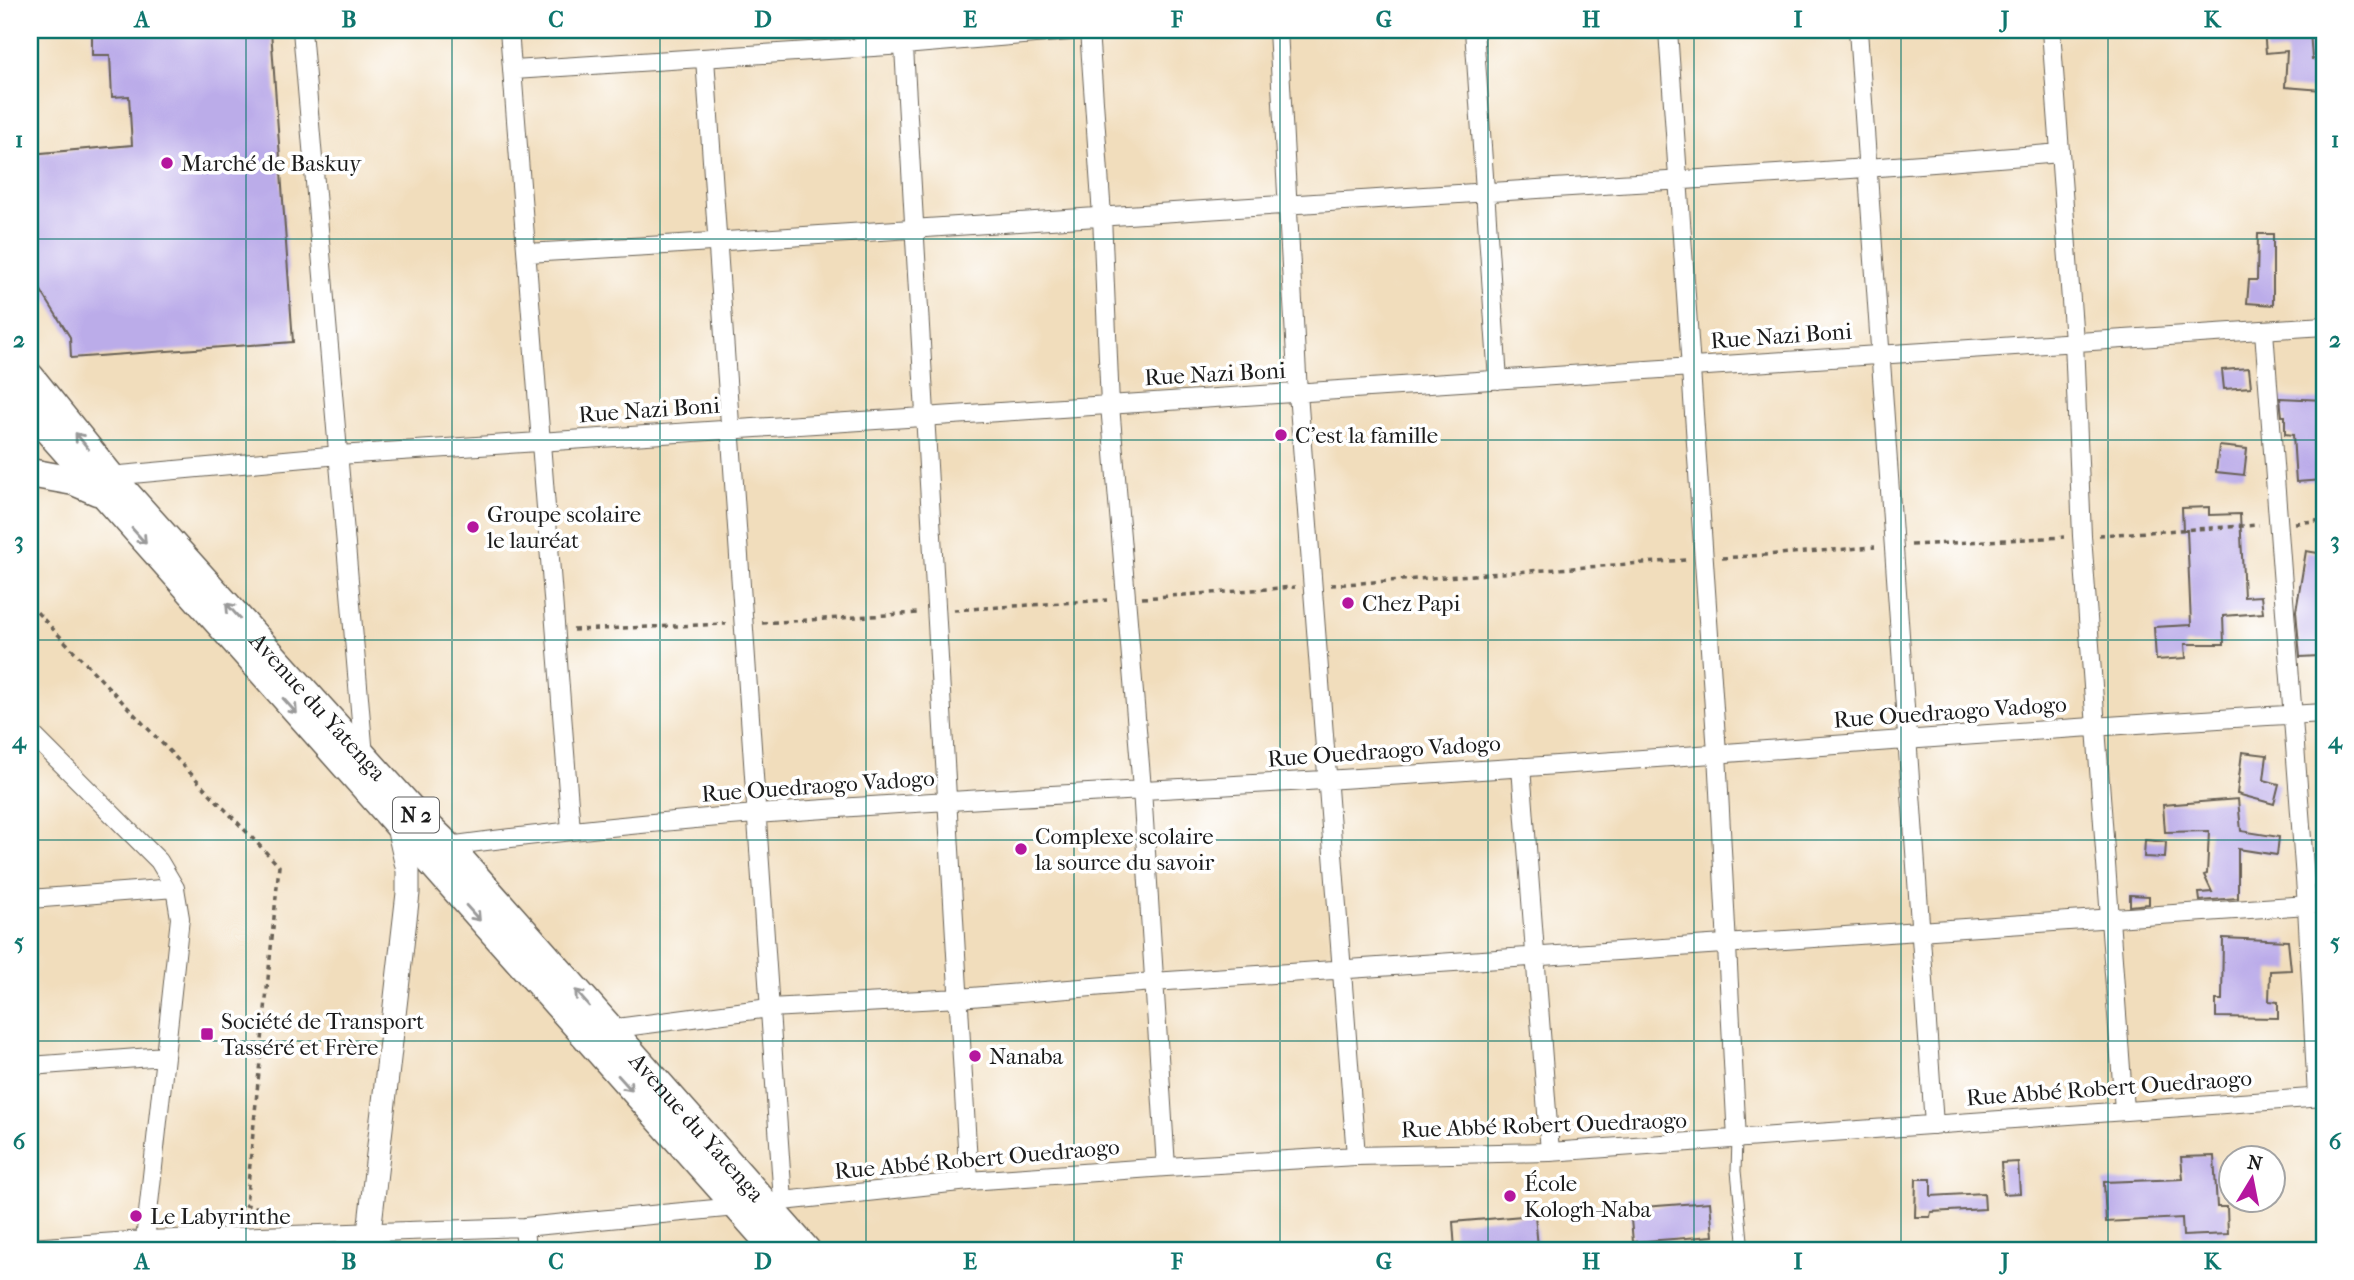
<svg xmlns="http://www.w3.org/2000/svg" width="2354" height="1280" font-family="'IM FELL French Canon',serif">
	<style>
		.building { fill: #bbace9 }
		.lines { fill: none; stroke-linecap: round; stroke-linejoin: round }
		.service-casing { stroke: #676054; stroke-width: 11 }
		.minor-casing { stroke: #676054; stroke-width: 20 }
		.tertiary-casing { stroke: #676054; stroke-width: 25 }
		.primary-casing { stroke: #676054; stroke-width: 31 }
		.path { stroke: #676054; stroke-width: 3.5; stroke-dasharray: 5 5; stroke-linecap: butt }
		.service { stroke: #fff; stroke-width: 9 }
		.minor { stroke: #fff; stroke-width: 18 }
		.tertiary { stroke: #fff; stroke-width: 23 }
		.primary { stroke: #fff; stroke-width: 28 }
		.oneway { stroke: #999 }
		.grid { fill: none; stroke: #0f766e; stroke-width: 2; stroke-opacity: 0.55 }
		.poi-dot { fill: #b5179e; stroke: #fff; stroke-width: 2.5 }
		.labels { text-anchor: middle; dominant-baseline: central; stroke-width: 7; stroke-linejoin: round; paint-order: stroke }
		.shield { fill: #fff; stroke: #606060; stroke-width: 2 }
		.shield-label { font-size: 21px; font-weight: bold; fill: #1c1c1c }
		.poi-label { font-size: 23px; fill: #1c1c1c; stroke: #fff; text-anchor: start }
		.street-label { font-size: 23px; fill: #1c1c1c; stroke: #fff }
		.neatline { fill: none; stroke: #0f766e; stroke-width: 2.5 }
		.grid-label { font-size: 23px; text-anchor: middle; font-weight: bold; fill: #0f766e }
	</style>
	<rect width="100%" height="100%" fill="#fff"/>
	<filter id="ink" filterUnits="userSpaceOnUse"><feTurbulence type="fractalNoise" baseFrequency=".0143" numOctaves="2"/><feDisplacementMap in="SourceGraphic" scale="14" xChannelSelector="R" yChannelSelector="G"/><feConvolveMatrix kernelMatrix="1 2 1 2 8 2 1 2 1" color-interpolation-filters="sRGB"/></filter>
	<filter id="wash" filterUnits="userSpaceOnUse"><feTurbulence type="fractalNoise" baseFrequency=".00686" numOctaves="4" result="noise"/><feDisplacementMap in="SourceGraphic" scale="28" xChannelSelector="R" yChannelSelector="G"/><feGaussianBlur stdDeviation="1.57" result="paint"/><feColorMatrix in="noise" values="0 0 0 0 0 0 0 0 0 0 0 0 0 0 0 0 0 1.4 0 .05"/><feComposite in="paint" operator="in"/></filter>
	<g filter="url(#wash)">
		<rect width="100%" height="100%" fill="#f1ddbc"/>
		<g id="blocks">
			<path class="building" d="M92,30h179l22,312 -222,16 -1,-21 -40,-64v-119l102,-9 -3,-49 -17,1 -2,-42h-18z
				M2264,30h46l2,29 12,1 -2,30 -37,-3 2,-36 -21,2z
				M2258,234h15v71l-26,-2 2,-23h8z
				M2249,368l2,19 -27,2 -2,-19z
				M2280,398l44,2v80l-28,2 -3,-47 -8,-1v-18h-3z
				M2219,446l28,3 -3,26 -28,-3z
				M2209,507v8l31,-1 4,83 17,-1 2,17 -40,3 1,28h-39l1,14 -30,2 -2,-33 37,-2 -4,-95h-4l-1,-22z
				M2306,551l18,3v85h-6l1,17 -19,1 -4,-46z
				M2242,752l25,3 -3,25 15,4 -5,20 -37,-10z
				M2238,799l3,32 38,6 -2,18 -39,-6v49l-38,3 -1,-8 13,-1 -8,-17 3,-1 2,-43 -44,1 -2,-27z
				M2145,840l21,2 -1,16 -21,-1z
				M2130,895l19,1v8l-19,2z
				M2223,938l65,3 3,29 -21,1 -1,30 9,1v16l-62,-1v-17h6z
				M2214,1156l3,51h10l1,27 -45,2 -1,-18 -76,4 -2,-40 79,-3 -2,-22z
				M2018,1162l2,31 -17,1 -2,-31z
				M1916,1179h15v17l53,-3 1,16 -54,3 -1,5h-15z
				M1710,1202l3,34 -80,6 -3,-34z
				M1535,1215l3,32 -83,3 -2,-28z"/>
		</g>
	</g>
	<g filter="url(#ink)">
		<use href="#blocks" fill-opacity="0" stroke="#676054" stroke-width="2"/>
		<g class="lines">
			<g class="service-casing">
				<path id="service" d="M1737,1140l-1,31 8,79"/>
			</g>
			<g class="minor-casing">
				<path id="minor" d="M302,30l62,726
					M509,30l62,800
					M903,30l66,1151
					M1089,30l13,186 8,189 32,384 24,378
					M1278,30l20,363 58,763
					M1474,30l24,350
					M1668,30l49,723 20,387
					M1858,30l76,1095
					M2051,30l23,311 8,195 42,574
					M705,58l78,1143
					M514,70l390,-25 179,-15
					M527,253c252,-14 504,-32 755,-48 260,-17 519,-30 778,-52
					M2264,331l43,575 10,191
					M110,476l229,-21 1985,-129
					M30,732l129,129 16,27 5,30 -36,332
					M1521,767l29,385
					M448,846c291,-39 584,-49 876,-66 334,-19 667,-50 1000,-67
					M30,899l145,-11
					M609,1029l160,-21 190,-10 194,-16 1171,-78
					M30,1066l135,-10
					M524,1227l2,23
					M30,1248l115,-8 379,-13 212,-20 31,1 16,-7 186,-20 197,-14 190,-11 194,-4 774,-55"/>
			</g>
			<g class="tertiary-casing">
				<path id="tertiary" d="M367,1250l41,-357v-22l-10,-44"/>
			</g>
			<g class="primary-casing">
				<g id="primary">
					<path id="s1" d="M30,377l80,99 306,339 32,31 358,404"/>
					<path d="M30,410l746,840"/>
					<path d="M30,473l44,8 23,10"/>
				</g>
			</g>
			<path class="path" d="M2295,523l29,-3
				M2099,535l160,-10
				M1911,545l153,-8
				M1722,558l153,-11
				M1331,585l355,-25
				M1142,598l153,-11
				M30,605l249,261 -33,339 14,3 1,12
				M954,610l153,-10
				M762,623l156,-10
				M573,630l153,-6"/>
			<use href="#service" class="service"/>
			<use href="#minor" class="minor"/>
			<use href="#tertiary" class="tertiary"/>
			<use href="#primary" class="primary"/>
		</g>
		<defs><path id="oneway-shaft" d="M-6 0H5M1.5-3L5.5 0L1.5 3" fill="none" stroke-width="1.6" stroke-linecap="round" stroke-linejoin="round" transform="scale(1.75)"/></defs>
		<g class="oneway">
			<use href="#oneway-shaft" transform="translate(82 441) rotate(-129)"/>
			<use href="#oneway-shaft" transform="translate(139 536) rotate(48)"/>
			<use href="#oneway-shaft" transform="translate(233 611) rotate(-132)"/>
			<use href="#oneway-shaft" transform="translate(290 706) rotate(48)"/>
			<use href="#oneway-shaft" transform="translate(473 913) rotate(48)"/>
			<use href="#oneway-shaft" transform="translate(582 998) rotate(-131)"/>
			<use href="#oneway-shaft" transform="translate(625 1083) rotate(48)"/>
		</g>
	</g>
	<path class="grid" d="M246,30v1220M452,30v1220M660,30v1220M866,30v1220M1074,30v1220M1280,30v1220M1488,30v1220M1694,30v1220M1901,30v1220M2108,30v1220M30,239h2294M30,440h2294M30,640h2294M30,840h2294M30,1041h2294"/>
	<g class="poi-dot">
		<circle cx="167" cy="163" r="7"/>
		<circle cx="1281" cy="435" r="7"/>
		<circle cx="473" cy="527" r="7"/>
		<circle cx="1348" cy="603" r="7"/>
		<circle cx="1021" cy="849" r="7"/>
		<rect x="200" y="1027" width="14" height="14" rx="3.5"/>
		<circle cx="975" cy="1056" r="7"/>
		<circle cx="1510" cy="1196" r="7"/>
		<circle cx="136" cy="1216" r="7"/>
	</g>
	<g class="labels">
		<rect class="shield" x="393" y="797.5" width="46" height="35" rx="5"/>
		<g class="shield-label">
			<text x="416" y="815">N 2</text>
		</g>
		<g class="poi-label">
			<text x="181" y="163">Marché de Baskuy</text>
			<text x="1295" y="435">C'est la famille</text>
			<text x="487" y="514">Groupe scolaire<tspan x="487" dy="26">le lauréat</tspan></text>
			<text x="1362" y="603">Chez Papi</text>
			<text x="1035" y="836">Complexe scolaire<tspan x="1035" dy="26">la source du savoir</tspan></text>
			<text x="221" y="1021">Société de Transport<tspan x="221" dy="26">Tasséré et Frère</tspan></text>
			<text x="989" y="1056">Nanaba</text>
			<text x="1524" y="1183">École<tspan x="1524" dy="26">Kologh-Naba</tspan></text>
			<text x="150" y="1216">Le Labyrinthe</text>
		</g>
		<g class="street-label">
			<text transform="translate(1781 336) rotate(-4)">Rue Nazi Boni</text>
			<text transform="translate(1215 374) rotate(-3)">Rue Nazi Boni</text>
			<text transform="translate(649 410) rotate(-4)">Rue Nazi Boni</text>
			<text stroke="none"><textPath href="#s1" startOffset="438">Avenue du Yatenga</textPath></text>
			<text transform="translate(1950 712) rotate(-4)">Rue Ouedraogo Vadogo</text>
			<text transform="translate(1384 751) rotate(-4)">Rue Ouedraogo Vadogo</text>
			<text transform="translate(818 786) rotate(-4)">Rue Ouedraogo Vadogo</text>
			<text transform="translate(2109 1088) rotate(-4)">Rue Abbé Robert Ouedraogo</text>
			<text transform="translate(1544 1125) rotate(-2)">Rue Abbé Robert Ouedraogo</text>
			<text stroke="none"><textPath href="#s1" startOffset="1004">Avenue du Yatenga</textPath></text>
			<text transform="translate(977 1159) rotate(-5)">Rue Abbé Robert Ouedraogo</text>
		</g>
	</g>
	<rect width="2354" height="1280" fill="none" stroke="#fff" stroke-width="77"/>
	<g transform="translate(2252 1179) rotate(10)"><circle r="33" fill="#ffffff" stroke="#a4a4a4" stroke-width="2"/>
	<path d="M0-5L12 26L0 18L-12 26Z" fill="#b5179e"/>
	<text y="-10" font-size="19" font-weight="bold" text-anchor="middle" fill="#1c1c1c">N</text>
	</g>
	<rect x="38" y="38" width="2278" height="1204" class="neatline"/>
	<g class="grid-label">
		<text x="142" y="27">A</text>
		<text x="349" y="27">B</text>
		<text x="556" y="27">C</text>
		<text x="763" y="27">D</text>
		<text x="970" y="27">E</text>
		<text x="1177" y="27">F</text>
		<text x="1384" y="27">G</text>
		<text x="1591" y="27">H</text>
		<text x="1798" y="27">I</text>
		<text x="2005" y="27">J</text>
		<text x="2212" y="27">K</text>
		<text x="19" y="147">1</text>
		<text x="2335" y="147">1</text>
		<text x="19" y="347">2</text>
		<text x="2335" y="347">2</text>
		<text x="19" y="548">3</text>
		<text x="2335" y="548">3</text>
		<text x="19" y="748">4</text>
		<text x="2335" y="748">4</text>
		<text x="19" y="949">5</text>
		<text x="2335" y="949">5</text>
		<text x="19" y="1149">6</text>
		<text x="2335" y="1149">6</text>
		<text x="142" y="1269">A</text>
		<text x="349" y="1269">B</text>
		<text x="556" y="1269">C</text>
		<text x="763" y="1269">D</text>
		<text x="970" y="1269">E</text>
		<text x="1177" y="1269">F</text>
		<text x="1384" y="1269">G</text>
		<text x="1591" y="1269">H</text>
		<text x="1798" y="1269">I</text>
		<text x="2005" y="1269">J</text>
		<text x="2212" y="1269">K</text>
	</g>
</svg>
